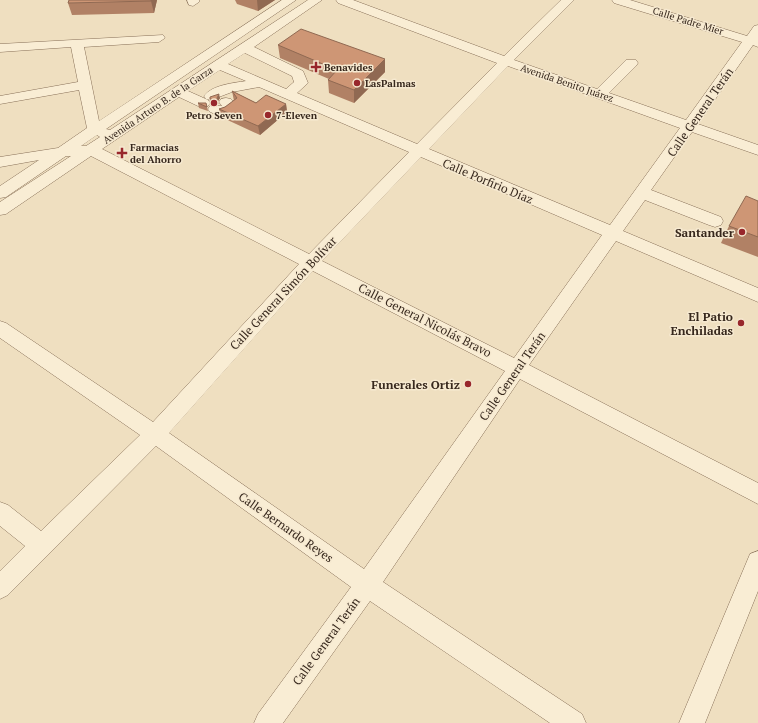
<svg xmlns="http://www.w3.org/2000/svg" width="758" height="723" font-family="'PT Serif',serif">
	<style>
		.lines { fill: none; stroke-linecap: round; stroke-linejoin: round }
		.minor-casing { stroke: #887058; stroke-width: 1 }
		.minor { fill: #f9edd4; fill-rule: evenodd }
		.wall { fill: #b18165 }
		.shaded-wall { fill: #906952 }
		.building { fill: #ce9675; stroke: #906952 }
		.poi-dot { fill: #98272c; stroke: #f6e9d0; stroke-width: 1.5 }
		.labels { text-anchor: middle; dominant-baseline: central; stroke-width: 3; stroke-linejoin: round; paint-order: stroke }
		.far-street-label { font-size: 10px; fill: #37281d; stroke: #f6e9d0 }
		.far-poi-label { font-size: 10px; font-weight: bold; fill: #37281d; stroke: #f6e9d0; text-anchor: start }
		.street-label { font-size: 12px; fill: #37281d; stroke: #f6e9d0 }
		.poi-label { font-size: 12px; font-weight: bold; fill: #37281d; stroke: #f6e9d0; text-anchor: end }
	</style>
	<rect width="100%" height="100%" fill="#efdfc0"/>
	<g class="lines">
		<g class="minor-casing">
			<path id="minor" d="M187,0h12v2l-6,4 -4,-1z
				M282,0h14l-190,129 4,1 198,-130h14l-68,47 49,24 5,12 -11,10 120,51 80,-81 -159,-60 -2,-3h17l151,56 57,-56h13l-60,60 83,29 29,-29h10l2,3 -2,3 -27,27 77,27 56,-78 -128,-39 -2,-3h18l117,36 7,-10 4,-1v22l-5,-2 -55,79 60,21v10l-66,-23 -41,58 70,27 2,4 -2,4 -6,2 -6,-2 -64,-25 -22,31 135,57v14l-142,-61 -87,124 229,118v21l-238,-125 -137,203 199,132 4,9h-36l-180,-122 -87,122h-29l4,-9 93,-127 -195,-141 -148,149 -8,4v-28l25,-25 -25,-20v-24l8,3 33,26 99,-96 -140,-97v-17l6,2 147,99 146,-158 -208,-108 -85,58 -6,1v-13l71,-46h-5l-60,41 -6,1v-12l39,-26 -39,7v-10l58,-9 29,-20 -8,-38 -79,14v-8l78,-14 -7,-35 -71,5v-8l163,-9 2,3 -6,4 -75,5 15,74zM245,53l47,23 2,6 -8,7 -58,-25zM508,66l172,62 -70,97 -181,-76zM220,70l26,11c-13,2 -34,4 -42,15l2,3 5,1 21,-8 27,-5 150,65 -100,102 -207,-105 77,-52 19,9h10l2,-3 -2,-3 -20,-9zM97,135l3,2 -14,9h-5zM421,157l181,78 -88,123 -192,-97zM313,271l192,100 -141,198 -195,-136z
				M226,98l5,1 7,7 -12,9 -5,1 -11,-4 -2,-3 2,-3h12l-3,-4 2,-3z
				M758,551v40l-53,132h-26l71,-169z"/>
		</g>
		<use href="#minor" class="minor"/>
	</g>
	<path class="wall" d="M157,0l-3,13 -82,2 -4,-12z
		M235,0h40l-17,11 -21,-7z
		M278,45l107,27 -31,31 -25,-10 -1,-13 1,-1 -49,-21z
		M232,91l24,12 30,1 1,8 -27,23 -39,-18 -2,-8 6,-2 9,-6z
		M210,97l10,1 -2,3 1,3h-8z
		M198,103h8l2,8 -9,-3z
		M758,201v56l-37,-14 8,-17z"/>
	<path class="shaded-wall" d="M151,0h6l-3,13 -3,-12z
		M257,0h18l-17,11z
		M385,59v13l-31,31v-13z
		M219,94l1,4 -2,3 -1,-3z
		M286,104l1,8 -27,23 -2,-9z"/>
	<path class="building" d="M69,0h82v1l-83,2z
		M301,29l84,30 -31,31 -26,-10 9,-10 -59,-25z
		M232,91l24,12 10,-8 20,9 -28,22 -39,-17 6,-2 12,-9z
		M219,94l-2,4 1,2 -8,-1v-2z
		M198,103h8l1,4z
		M746,196l12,5v36l-29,-11z"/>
	<g class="poi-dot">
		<path d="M314 61h4v4h4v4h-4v4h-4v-4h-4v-4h4z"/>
		<circle cx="357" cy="83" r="4"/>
		<circle cx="214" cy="103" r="4"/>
		<circle cx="268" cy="115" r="4"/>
		<path d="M120 147h4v4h4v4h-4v4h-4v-4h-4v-4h4z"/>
		<circle cx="742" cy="232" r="4"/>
		<circle cx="741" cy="323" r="4"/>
		<circle cx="468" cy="384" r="4"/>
	</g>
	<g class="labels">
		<g class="far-street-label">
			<text transform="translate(688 21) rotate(17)">Calle Padre Mier</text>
			<text transform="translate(567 83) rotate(19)">Avenida Benito Juárez</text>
			<text transform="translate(158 105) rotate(-34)">Avenida Arturo B. de la Garza</text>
		</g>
		<g class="far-poi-label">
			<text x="324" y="67">Benavides</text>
			<text x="365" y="83">LasPalmas</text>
			<text x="214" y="115" text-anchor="middle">Petro Seven</text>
			<text x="276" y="115">7-Eleven</text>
			<text x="130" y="147">Farmacias<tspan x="130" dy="12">del Ahorro</tspan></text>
		</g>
		<g class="street-label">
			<text transform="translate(700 112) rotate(-55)">Calle General Terán</text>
			<text transform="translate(488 181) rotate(23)">Calle Porfirio Díaz</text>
			<text transform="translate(283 293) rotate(-47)">Calle General Simón Bolívar</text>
			<text transform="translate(425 320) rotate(27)">Calle General Nicolás Bravo</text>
			<text transform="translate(512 376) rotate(-55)">Calle General Terán</text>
			<text transform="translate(286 527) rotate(35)">Calle Bernardo Reyes</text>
			<text transform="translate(326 641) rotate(-54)">Calle General Terán</text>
		</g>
		<g class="poi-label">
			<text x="734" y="232">Santander</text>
			<text x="733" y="316">El Patio<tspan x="733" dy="14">Enchiladas</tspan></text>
			<text x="460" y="384">Funerales Ortiz</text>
		</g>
	</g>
</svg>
